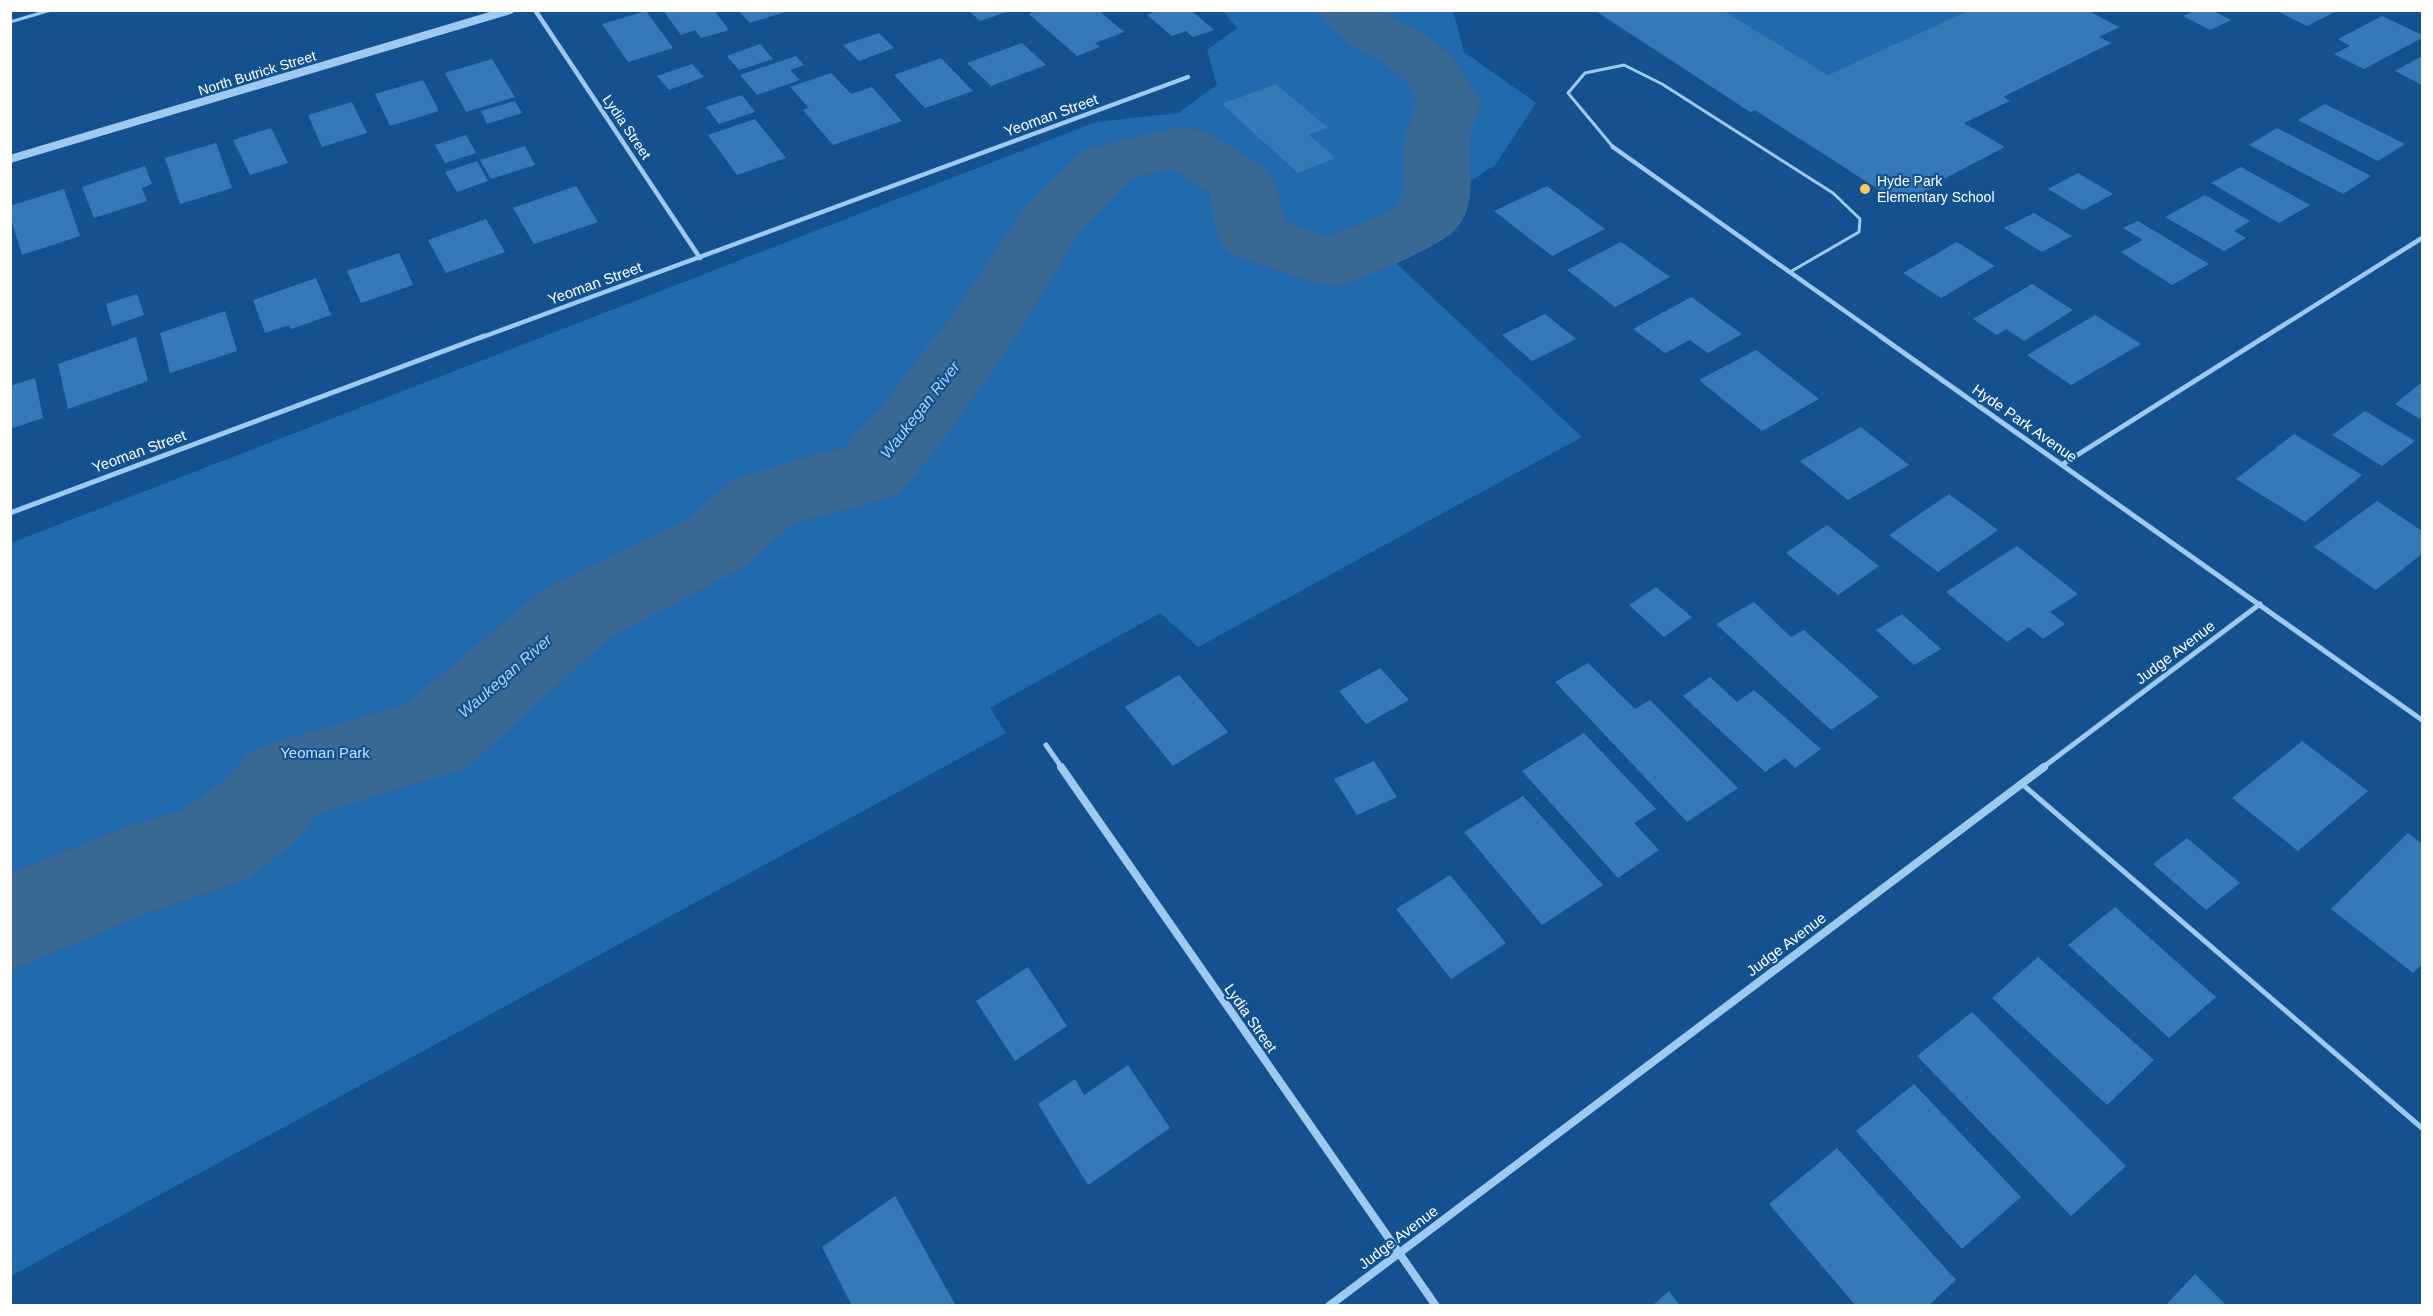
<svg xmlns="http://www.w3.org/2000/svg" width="2433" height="1316" font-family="Helvetica,sans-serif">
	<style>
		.green { fill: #216aad }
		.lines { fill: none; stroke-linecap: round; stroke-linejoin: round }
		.river { fill: #3b6996; fill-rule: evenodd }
		.building { fill: #3679b7 }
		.service-far1 { stroke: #9ec9f1; stroke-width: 3 }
		.service { stroke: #9ec9f1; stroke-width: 5 }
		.minor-far2 { stroke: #9ec9f1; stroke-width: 4.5 }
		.minor-far1 { stroke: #9ec9f1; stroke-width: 5 }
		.minor { stroke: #9ec9f1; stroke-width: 8 }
		.tertiary { stroke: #9ec9f1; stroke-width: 8 }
		.poi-dot { fill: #ffc55e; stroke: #13528f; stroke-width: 2 }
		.labels { text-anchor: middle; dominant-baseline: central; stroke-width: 4.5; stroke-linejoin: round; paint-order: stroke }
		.far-street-label { font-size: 14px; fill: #fff; stroke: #13528f }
		.far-poi-label { font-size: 14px; fill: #fff; stroke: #13528f; text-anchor: start }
		.street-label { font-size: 15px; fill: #fff; stroke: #13528f }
		.park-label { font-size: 15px; fill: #c5e2fc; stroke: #13528f }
		.water-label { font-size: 16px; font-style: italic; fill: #aad3f9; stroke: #13528f }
	</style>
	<rect width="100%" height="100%" fill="#13528f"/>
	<path class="green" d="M1223,11h230l11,41 72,51 -41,62 -46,30 -4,19 -60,39 197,184 -384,210 -38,-34 -170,95 16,25 -995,543v-733l1085,-421 82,-9 39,-28 -10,-35 30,-22z
		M1722,11h248l-142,64z"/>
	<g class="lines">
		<path class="river" d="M1317,10h67l11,9 29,15 27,21 30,46c-3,12 -10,27 -11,40 -2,30 9,66 -17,91 -15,15 -104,55 -124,54 -10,0 -92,-29 -100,-34 -15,-11 -16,-42 -20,-59l-37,-24 -40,9 -54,56 -66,109 -79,111 -35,41 -105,29 -50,44 -134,70 -142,130 -150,46 -19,25 -50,40 -105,36 -133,56v-98l115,-46 58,-17 45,-33 22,-25 34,-13 121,-34 140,-117 138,-66 50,-42 85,-27 25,-5 34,-36 81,-105 68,-102 59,-56 98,-23 24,6 58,36 10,15 11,39 41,15 55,-22 16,-10 6,-19v-47l13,-38 -13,-22 -24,-19 -29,-15 -25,-22z"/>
	</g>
	<path class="building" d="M669,10h45l15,20 -28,8 -6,-8 -14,5 -17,-23z
		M738,10h49l1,1 -38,12z
		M968,10h42v1l-30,10z
		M1038,10h60l26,22 -29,11 5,4 -23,9 -48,-42z
		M1158,10h33l23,20 -21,7 -7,-6 -14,5 -25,-21z
		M1594,10h128l106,65 142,-65h117l32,17 -20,10 12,6 -108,54 7,4 -46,22 41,24 -65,34 3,2 -42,21 -146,-94 -5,2z
		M2195,10h17l19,10 -21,10 -27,-14z
		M2275,10h64l-32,16z
		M646,11l27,37 -45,14 -26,-38z
		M2382,16l40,19v3l-58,31 -30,-15 16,-8 -12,-7z
		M879,33l15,15 -35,13 -16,-16z
		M1022,43l24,22 -55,21 -24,-23z
		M760,44l13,15 -34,11 -12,-14z
		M796,56l8,9 -14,5 10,10 -43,15 -17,-20z
		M2422,56v29l-27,-14z
		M941,58l32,33 -48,17 -31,-33z
		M492,59l23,38 -49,15 -21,-39z
		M692,64l12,13 -35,13 -12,-14z
		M831,73l20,21 21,-7 30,34 -69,24 -30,-35 6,-2 -19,-21z
		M423,80l16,31 -49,15 -15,-32z
		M1276,84l52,44 -19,7 26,23 -37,15 -76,-69z
		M742,95l13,17 -36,12 -13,-17z
		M515,101l7,12 -35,11 -6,-13z
		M352,102l15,31 -45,14 -14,-32z
		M2325,104l80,40 -27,17 -80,-41z
		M755,119l31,39 -49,17 -29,-40z
		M271,128l17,35 -38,12 -17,-35z
		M2277,128l94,48 -28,18 -94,-49z
		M466,135l10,18 -31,10 -10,-18z
		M216,143l16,45 -52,16 -15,-46z
		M525,146l10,19 -44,14 -11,-19z
		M477,161l11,20 -31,11 -12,-20z
		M145,166l7,18 -10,4 5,13 -53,17 -12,-31z
		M2241,167l69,38 -31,18 -68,-40z
		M2078,173l35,21 -30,16 -35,-21z
		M576,186l22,36 -64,22 -21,-36z
		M1547,186l58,43 -53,27 -58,-45z
		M64,189l16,47 -58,19 -12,-39v-10z
		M2205,195l45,26 -16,10 12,7 -22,13 -59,-34z
		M2034,213l38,23 -30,16 -38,-24z
		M486,219l19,33 -59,21 -18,-33z
		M2138,221l71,43 -37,21 -51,-33 22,-12 -20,-12z
		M1621,242l49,35 -55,30 -48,-37z
		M1957,242l38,24 -54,32 -38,-25z
		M399,253l14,32 -52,18 -14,-32z
		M316,278l15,37 -40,14 -2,-4 -24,8 -12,-33z
		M2032,284l41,26 -49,31 -18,-12 -9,6 -24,-16z
		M137,294l7,21 -32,11 -6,-22z
		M1691,297l51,37 -34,19 -18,-13 -25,13 -32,-24z
		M225,311l12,40 -67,22 -10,-40z
		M1545,314l31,25 -44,22 -30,-26z
		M2095,315l46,29 -70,41 -44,-30z
		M136,337l12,44 -80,28 -10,-45z
		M1756,350l63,49 -57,32 -63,-51z
		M35,378l8,40 -33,11v-43z
		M2422,382v38l-27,-16z
		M2365,411l50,30 -33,25 -50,-31z
		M1861,427l48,38 -61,35 -48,-39z
		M2294,434l68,41 -57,47 -69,-43z
		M1949,494l49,36 -60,42 -49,-37z
		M2377,501l45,30v23l-46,36 -62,-43z
		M1827,525l52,41 -41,29 -52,-42z
		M2017,546l61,48 -28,18 15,12 -22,15 -14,-12 -22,15 -61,-50z
		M1656,587l36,30 -28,20 -35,-32z
		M1754,602l37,35 13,-7 75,67 -48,33 -115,-106z
		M1902,614l39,35 -27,16 -38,-35z
		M1588,663l47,46 15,-9 88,88 -51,34 -132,-140z
		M1380,668l29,32 -43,24 -27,-33z
		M1179,675l49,57 -55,34 -48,-59z
		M1710,677l27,25 17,-12 67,59 -26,19 -10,-10 -20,14 -82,-76z
		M1584,733l72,76 -22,14 25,27 -41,28 -96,-107z
		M2302,741l66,50 -70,60 -66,-53z
		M1374,761l23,36 -40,18 -23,-36z
		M1523,796l80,89 -61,40 -78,-93z
		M2408,833l14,11v120l-9,9 -82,-64z
		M2187,838l53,45 -34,27 -53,-46z
		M1450,875l56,68 -55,36 -55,-70z
		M2115,907l101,90 -47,41 -101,-93z
		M2038,957l116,103 -47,45 -115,-107z
		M1028,967l39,59 -52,35 -39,-60z
		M1972,1012l154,154 -55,50 -154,-160z
		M1128,1065l42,63 -82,57 -50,-81 37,-25 9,16z
		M1914,1084l107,113 -59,52 -106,-118z
		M1837,1148l119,132 -28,26h-72l-87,-102z
		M895,1196l61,110h-104l-30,-59z
		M2195,1274l32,32h-62z
		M1669,1291l11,15h-28z"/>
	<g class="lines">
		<path class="service-far1" d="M10,22l41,-12
			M1613,147l-45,-54 17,-20 39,-8 38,19 171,109 27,26 -1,13 -69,40"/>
		<path class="service" d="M2022,784l400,344"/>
		<path class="minor-far2" d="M535,10l165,248
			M1613,147l270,191
			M480,338l708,-261
			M2263,338l159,-100"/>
		<path class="minor-far1" d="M1880,336l542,384
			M2063,464l203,-128
			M10,513l474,-177
			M1046,745l16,23
			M2042,768l218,-164"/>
		<path class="minor" d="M1061,767l375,539
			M1329,1306l715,-539"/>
		<path class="tertiary" d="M10,159l500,-149"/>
	</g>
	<circle class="poi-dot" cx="1865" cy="189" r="6"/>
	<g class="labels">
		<g class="far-street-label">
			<text transform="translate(257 73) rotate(-17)">North Butrick Street</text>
			<text transform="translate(627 127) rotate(56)">Lydia Street</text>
		</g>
		<g class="far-poi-label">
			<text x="1877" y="181">Hyde Park<tspan x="1877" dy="16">Elementary School</tspan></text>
		</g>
		<g class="street-label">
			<text transform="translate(1051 115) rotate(-20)">Yeoman Street</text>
			<text transform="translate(595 283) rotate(-20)">Yeoman Street</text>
			<text transform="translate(2025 423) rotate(35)">Hyde Park Avenue</text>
			<text transform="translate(139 451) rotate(-20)">Yeoman Street</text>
			<text transform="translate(2175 652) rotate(-37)">Judge Avenue</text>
			<text transform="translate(1786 944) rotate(-37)">Judge Avenue</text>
			<text transform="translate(1251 1018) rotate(55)">Lydia Street</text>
			<text transform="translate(1398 1237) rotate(-37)">Judge Avenue</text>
		</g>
		<g class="park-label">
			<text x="325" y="752">Yeoman Park</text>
		</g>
		<g class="water-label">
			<text transform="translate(920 410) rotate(-52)">Waukegan River</text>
			<text transform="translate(505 676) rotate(-41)">Waukegan River</text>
		</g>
	</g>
	<rect width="2433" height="1316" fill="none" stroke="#ffffff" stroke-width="24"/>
</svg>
